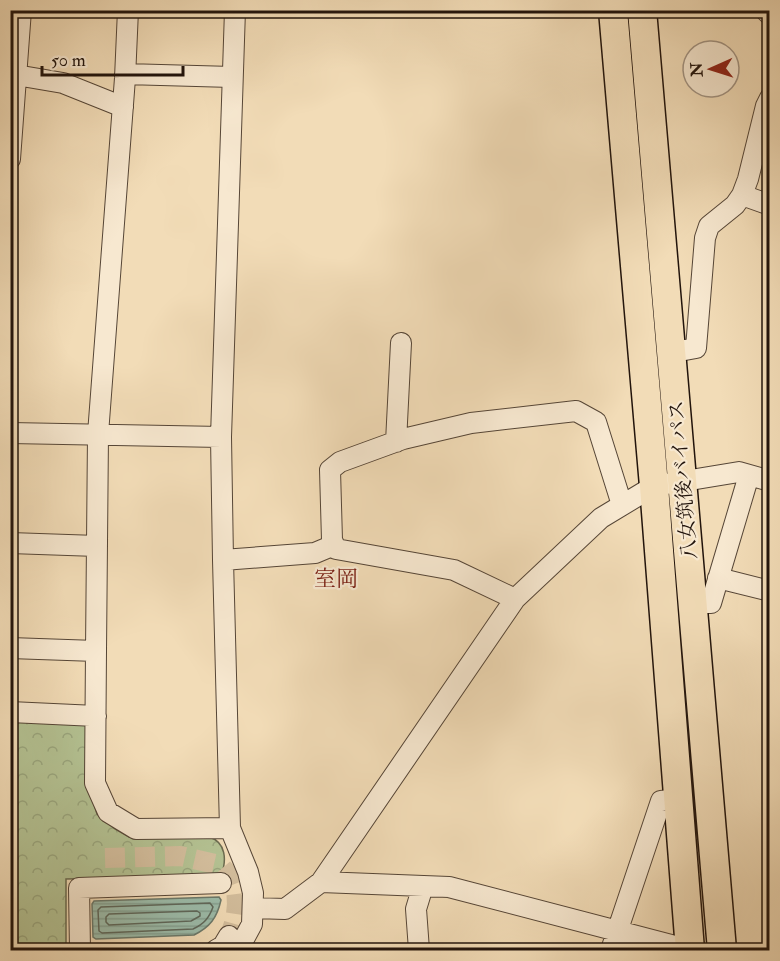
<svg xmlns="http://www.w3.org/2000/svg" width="780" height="961" font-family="'IM FELL Double Pica','Noto Serif JP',serif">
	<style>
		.park { fill: url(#park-crowns); stroke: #6b6b50; stroke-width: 1.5 }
		.water { fill: url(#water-rules); stroke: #6b796b; stroke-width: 1.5 }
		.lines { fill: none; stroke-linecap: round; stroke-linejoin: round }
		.shore { stroke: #5f685b; stroke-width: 1.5 }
		.minor-tunnel { stroke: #d3be9d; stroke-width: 20; stroke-dasharray: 20 10; stroke-linecap: butt }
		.minor-casing { stroke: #564637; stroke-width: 22 }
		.highway-casing { stroke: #22140c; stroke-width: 31 }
		.minor { stroke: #f7e8d0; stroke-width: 20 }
		.highway { stroke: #f2dcb7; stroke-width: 28 }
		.labels { text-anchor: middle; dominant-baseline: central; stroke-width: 4.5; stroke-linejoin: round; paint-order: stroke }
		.street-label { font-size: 20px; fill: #22140c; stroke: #f7e8d0 }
		.quarter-label { font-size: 22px; fill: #7a1f14; stroke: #f7e8d0 }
	</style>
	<defs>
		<pattern id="park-crowns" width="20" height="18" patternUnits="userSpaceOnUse" patternTransform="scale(1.5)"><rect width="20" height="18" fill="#b4c293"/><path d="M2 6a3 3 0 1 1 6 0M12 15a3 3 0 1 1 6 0" fill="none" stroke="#9aa67e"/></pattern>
		<pattern id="water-rules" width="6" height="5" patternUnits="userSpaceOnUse" patternTransform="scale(1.5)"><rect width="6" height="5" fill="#9cbcaa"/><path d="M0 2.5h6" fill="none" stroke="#86a191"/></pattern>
	</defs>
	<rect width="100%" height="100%" fill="#f2dcb7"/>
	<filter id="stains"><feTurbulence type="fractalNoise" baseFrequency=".00333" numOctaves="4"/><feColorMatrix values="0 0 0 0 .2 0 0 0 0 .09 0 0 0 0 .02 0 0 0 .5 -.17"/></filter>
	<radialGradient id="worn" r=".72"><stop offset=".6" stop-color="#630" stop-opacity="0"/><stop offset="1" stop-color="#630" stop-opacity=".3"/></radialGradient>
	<path class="park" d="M11,720l78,2v66l8,26 18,15 14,8h80c17,5 18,23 12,39l-155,3v71h-55z"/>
	<path class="water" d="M219,897l2,3c-4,18 -11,27 -27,35l-98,4 -3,-2 -1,-33 2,-3z"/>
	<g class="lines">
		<path class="shore" d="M210,903l3,4c-4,11 -9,17 -20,22l-91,4 -3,-2 -1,-21 3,-3z
			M197,911l3,2v3l-9,5 -82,4 -3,-3v-5l3,-3z"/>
		<path class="minor-tunnel" d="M105,858l75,-2 40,9c4,5 12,13 14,19 6,15 2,40 -5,52"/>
		<g class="minor-casing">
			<path id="minor" d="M235,10l-14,427 2,123 7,268 18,44 5,21 -1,31 -14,26
				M765,10l5,5
				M10,74l53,9 60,24
				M125,74l107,3
				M10,159l11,-149
				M742,195l28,10
				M685,350l11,-2 9,-110 4,-12 26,-21 7,-10 6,-16 18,-73 4,-8
				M10,433l211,4
				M396,442l5,-99
				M10,543l87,3
				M223,560l92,-7 19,-8
				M718,578l52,13
				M515,599l-61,-29 -118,-21 -4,-9 -2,-70 10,-8 63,-23 68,-16 105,-12 20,11 26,83
				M706,603h5l38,-128
				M10,648l86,3 2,-217 27,-356 3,-68
				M96,651l-1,132 13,29 28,17 94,-1
				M10,712l86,4
				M321,882l128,5 241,63
				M253,908l32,1 36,-27 194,-283 86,-81 53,-32 85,-14 31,9
				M80,950l-1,-62 142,-5
				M216,950l7,-4 6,-10
				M419,950l-3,-41 7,-23
				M611,950l50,-149 17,-2"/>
		</g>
		<g class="highway-casing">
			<path id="highway" d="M613,10l41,476 36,464
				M642,10l80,940"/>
		</g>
		<use href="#minor" class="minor"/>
		<use href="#highway" class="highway"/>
	</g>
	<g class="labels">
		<g class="street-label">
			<text transform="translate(683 480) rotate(-95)">八女筑後バイパス</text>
		</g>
		<g class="quarter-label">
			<text x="336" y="579">室岡</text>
		</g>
	</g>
	<rect width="780" height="961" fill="none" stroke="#f2dcb7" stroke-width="36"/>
	<rect x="12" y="12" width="756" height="937" fill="none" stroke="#22140c" stroke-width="3"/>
	<rect x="18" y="18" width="744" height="925" fill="none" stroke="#22140c" stroke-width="1.5"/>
	<g transform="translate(711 69) rotate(267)"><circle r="28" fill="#f7e8d0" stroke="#a29382" stroke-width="1.5"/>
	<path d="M0-4.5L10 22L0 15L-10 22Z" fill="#8f2418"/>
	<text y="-9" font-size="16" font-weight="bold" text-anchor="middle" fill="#22140c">N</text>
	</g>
	<path d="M42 66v9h141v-9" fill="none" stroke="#22140c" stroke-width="3"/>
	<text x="51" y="66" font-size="18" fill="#22140c" stroke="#f7e8d0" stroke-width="4.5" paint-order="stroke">50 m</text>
	<rect width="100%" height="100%" filter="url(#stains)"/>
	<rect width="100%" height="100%" fill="url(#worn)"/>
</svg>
